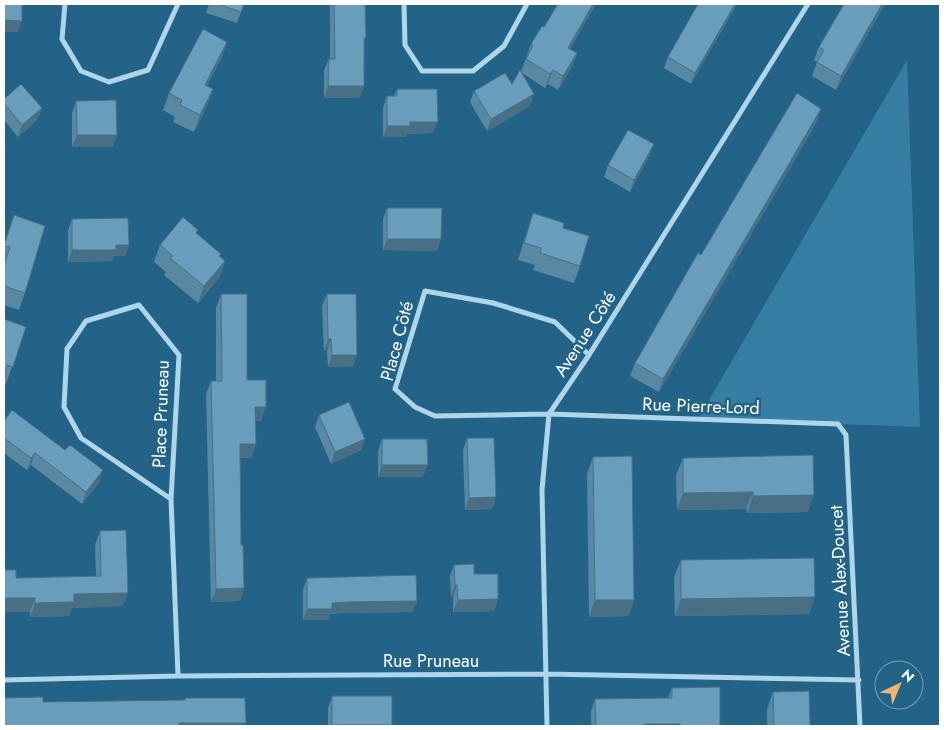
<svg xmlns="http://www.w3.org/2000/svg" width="944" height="730" font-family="Jost,sans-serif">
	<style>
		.green { fill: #377ea4 }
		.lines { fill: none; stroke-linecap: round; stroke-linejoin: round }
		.street { stroke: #aed5e9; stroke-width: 5 }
		.wall { fill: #5988a2 }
		.shaded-wall { fill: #496f84 }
		.building { fill: #689ebc; stroke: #496f84 }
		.labels { text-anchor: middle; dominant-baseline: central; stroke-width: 5; stroke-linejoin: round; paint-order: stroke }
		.street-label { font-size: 18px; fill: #fff; stroke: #236387 }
	</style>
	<rect width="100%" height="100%" fill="#236387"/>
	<path class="green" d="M907,60l13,367 -222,-8z"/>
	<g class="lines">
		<path class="street" d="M65,4l-3,35 19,32 28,11 39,-12 30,-66
			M404,4l1,41 17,26h51l31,-25 23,-42
			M589,355l-34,-33 -62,-19 -68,-12 -30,98 20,18 20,9 114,-2 289,10 8,11 14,291
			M171,499l-90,-61 -17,-31 3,-58 19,-28 53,-16 40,50 -8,144 7,177
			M4,680l174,-4 369,-2 312,6
			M547,726l-5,-236 7,-76 40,-59 219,-351"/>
	</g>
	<path class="wall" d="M209,4h35l-7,19 -31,-10z
		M330,4h35l-1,82 -5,12h-35v-28l5,-11h1z
		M558,4h38l-26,45 7,4 -5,14 -14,23 -10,-6 -3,4 -23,-15 8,33 -43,25 -17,-29 4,-11 38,-7 9,-12 10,-28 13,-17z
		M698,4h39l-46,80 -27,-16 4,-11z
		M885,4l-49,86 -24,-14 5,-14 -3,-2 5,-13z
		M227,42l-6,17 -14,27 6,3 -6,17 -13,26 -21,-10 2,-5 -12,-7 6,-17z
		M397,89l36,44 -26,1 -1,3h-23v-29l4,-12h7z
		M4,99l38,9 -5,12 -19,17 -14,-17z
		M76,101l41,34 -5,12h-40v-34z
		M817,122l-158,270 -29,-16 5,-13 66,-108z
		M654,144l-5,12 -19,36 -26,-15 4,-12z
		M387,208l50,43 -54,-1v-31z
		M533,213l30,15 17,38 -6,17 -41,-13 2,-5 -17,-5z
		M14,215l11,78 -6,17 -15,-5v-61z
		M72,219l57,26 -4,11h-11l-2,5 -44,1v-32z
		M197,234l28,27 -6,17 -21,25 -34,-28 2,-3 -12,-10 6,-17z
		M221,294l26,86 14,41h-6l1,23 -5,14h-11l1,87 3,43 -4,13 -29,1 -5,-208 5,-13h5v-73z
		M327,294l26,72 -25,1 -1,-16h-3l-2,-45z
		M4,319l22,8 -20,57 -2,-1z
		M319,415l46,24 -4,11 -30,14 -16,-37z
		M4,421l95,61 -17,22 -51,-39 -4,5 -23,-17z
		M467,438l29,59 -4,12 -27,1 -2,-60z
		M382,439l41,38h-45v-26z
		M593,457l41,143 -6,16 -39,1 -2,-143z
		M683,458l125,54 -61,1 -1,-4 -69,1 -1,-35z
		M100,531l23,75 -51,2 -3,8 -39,1v-5h-26v-42l12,8 80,-2 -1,-31z
		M681,560l128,54 -134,2 -1,-39z
		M454,565l20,9 24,25 -4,12 -41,1v-15h-2l-1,-21z
		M307,578l110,23 -5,11 -69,1 -13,1 -2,6h-25v-30z
		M672,688l48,38h-129v-15l4,-12 73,-1z
		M773,692l37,34h-43v-17z
		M332,696l60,29 -1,1h-63v-18z"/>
	<path class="shaded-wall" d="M593,4h3l-33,57 5,-13z
		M735,4h2l-46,80 4,-11z
		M882,4h3l-49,86 5,-14z
		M4,20l18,1 -4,11h-14z
		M227,42l-6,17 -22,43 6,-17z
		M577,53l-5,14 -14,23 5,-14z
		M553,70l-5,14 -3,4 5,-14z
		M328,86h36l-5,12h-35z
		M213,89l-6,17 -13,26 6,-17z
		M534,94l-4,12 -43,25 4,-12z
		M42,108l-5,12 -19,17 4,-12z
		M821,109l-4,13 -158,270 4,-13z
		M410,122h28l-5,11 -26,1 -1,3h-23l4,-11z
		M77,135h40l-5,12h-40z
		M654,144l-5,12 -19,36 4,-12z
		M387,239h54l-4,12 -54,-1z
		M116,245h13l-4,11h-11l-2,5 -44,1 4,-12z
		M225,261l-6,17 -21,25 6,-17z
		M328,339h3l-4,12h-3z
		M332,355h25l-4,11 -25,1z
		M255,407h11l-5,14h-11z
		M365,439l-4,11 -30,14 4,-12z
		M240,444h16l-5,14h-16z
		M35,453l-4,12 -4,5 4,-12z
		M382,465h46l-5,12h-45z
		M103,470l-4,12 -17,22 4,-12z
		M753,492l-7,17 -69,1 6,-17z
		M814,495l-6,17 -61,1 6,-17z
		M496,497l-4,12 -27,1 4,-12z
		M455,585h2l-4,12h-2z
		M244,588l-4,13 -29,1 5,-13z
		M128,593l-5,13 -51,2 -3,8 -39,1 5,-14 39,-9z
		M815,597l-6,17 -134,2 6,-17z
		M4,598h31l-5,14h-26z
		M498,599l-4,12 -41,1 5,-12z
		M595,600h39l-6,16 -39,1z
		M417,601l-5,11 -69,1 -13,1 -2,6h-25l4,-11 25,-6 15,-1z
		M179,723h67l-2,3h-67z
		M644,724h36l-1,2h-36z
		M332,725h60l-1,1h-59z"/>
	<path class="building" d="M4,4h18v17l-18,-1z
		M218,4h26l-3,8z
		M334,4h31l1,34h-2v48h-36l1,-27h6z
		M558,4h35l-25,44 9,5 -14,23 -10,-6 -3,4 -24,-15 7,-14 -2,-1 11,-18 2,1z
		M698,4h37l-40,69 -27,-16z
		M844,4h38l-41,72 -24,-14 7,-12 -5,-3z
		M203,29l24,13 -22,43 8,4 -13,26 -20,-10 2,-5 -13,-7z
		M520,70l14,24 -43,25 -17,-28 31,-18 7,11z
		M21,84l21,24 -20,17 -18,-22v-4z
		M397,89h40l1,33h-28v4h-23v-30h10z
		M797,93l24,16 -158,270 -28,-16 63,-110 3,2z
		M116,100l1,35h-40l-1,-34z
		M628,130l26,14 -20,36 -26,-15z
		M387,208h55l-1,31h-54z
		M533,213l31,10 -1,5 26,8 -9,30 -40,-13 1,-5 -17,-5z
		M14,215l31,11 -20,67 -21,-7v-21l6,-18 -6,-1z
		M183,217l15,13 -2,3 25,21 -2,2 6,5 -21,25 -34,-28 3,-2 -13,-11z
		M128,218l1,27h-13v5h-44v-31z
		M221,294h26v86h19v27h-11l1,37h-16l1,101h2l1,43 -28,1 -5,-208h11z
		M327,294h29l1,61h-25l-1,-16h-3z
		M4,319l22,8 -13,40 -6,-2 -3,10z
		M349,402l16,37 -30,13 -16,-37z
		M12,410l53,40 5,-5 33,25 -17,22 -51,-39 -4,5 -27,-20v-17z
		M467,438h27l2,59 -27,1z
		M382,439h45l1,26h-46z
		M813,455l1,40 -61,1v-4l-70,1v-35z
		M632,456l2,144h-39l-2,-143z
		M126,530l2,63 -54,1v8l-39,1v-5h-31v-28h12v8l85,-2 -1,-45z
		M814,558l1,39 -134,2v-39z
		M474,564v10h24v25l-40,1 -1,-15h-2l-1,-20z
		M416,575l1,26 -70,1 -15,1v6h-25v-31z
		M720,687v39h-40v-2h-36v2h-48l-1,-27 77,-1v-10z
		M809,691l1,35h-36l-1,-34z
		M332,696h60v29h-60z
		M43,697v5l142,-2v-2h60l1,25h-67v3h-175v-28z"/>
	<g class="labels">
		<g class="street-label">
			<text transform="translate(585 334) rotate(-57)">Avenue Côté</text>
			<text transform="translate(397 341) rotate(-75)">Place Côté</text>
			<text transform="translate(701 406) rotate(2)">Rue Pierre-Lord</text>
			<text transform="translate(161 414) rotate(-88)">Place Pruneau</text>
			<text transform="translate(840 581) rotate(-93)">Avenue Alex-Doucet</text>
			<text x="431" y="661">Rue Pruneau</text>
		</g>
	</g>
	<rect width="944" height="730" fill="none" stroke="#ffffff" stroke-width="10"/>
	<g transform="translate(899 685) rotate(44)"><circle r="24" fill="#236387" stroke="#7ba1b7"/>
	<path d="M0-4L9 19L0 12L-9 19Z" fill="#f4b471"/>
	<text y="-8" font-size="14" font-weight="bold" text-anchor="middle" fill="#ffffff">N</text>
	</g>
</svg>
